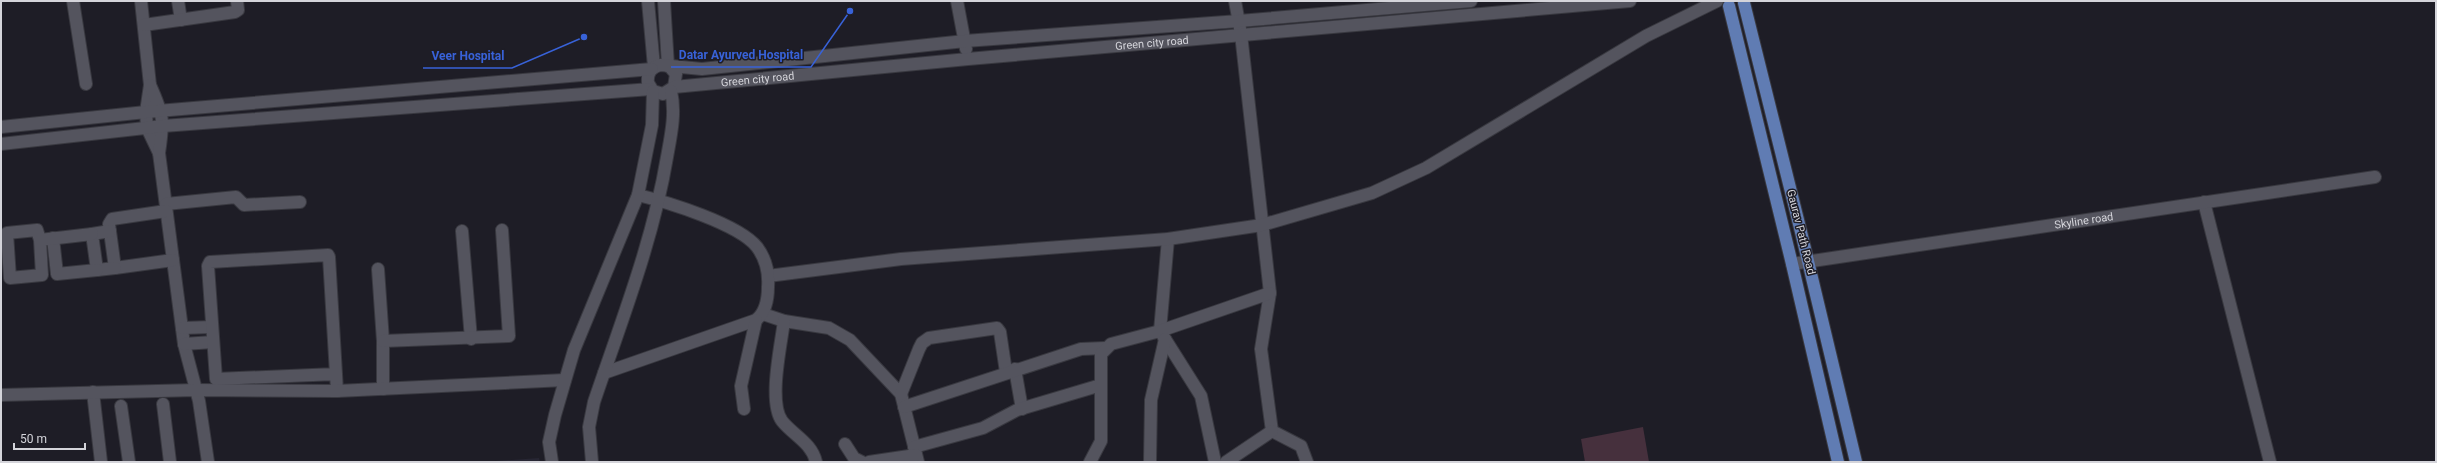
<svg xmlns="http://www.w3.org/2000/svg" width="2437" height="463" font-family="Roboto,sans-serif">
	<style>
		.built { fill: #272633 }
		.green { fill: #46303d }
		.lines { fill: none; stroke-linecap: round; stroke-linejoin: round }
		.minor-casing { stroke: #393940; stroke-width: 14 }
		.major-casing { stroke: #393940; stroke-width: 14 }
		.minor { stroke: #54545e; stroke-width: 12 }
		.major { stroke: #607cb3; stroke-width: 12 }
		.labels { text-anchor: middle; dominant-baseline: central; stroke-width: 3; stroke-linejoin: round; paint-order: stroke }
		.street-label { font-size: 11px; fill: #d4d4da; stroke: #1e1d26 }
		.leader { fill: none; stroke: #3862d8; stroke-width: 1.5 }
		.callout-dot { fill: #3862d8; stroke: #1e1d26; stroke-width: 1.5 }
		.callout-label { font-size: 12px; text-anchor: middle; font-weight: bold; fill: #3862d8; stroke: #1e1d26; stroke-width: 3; stroke-linejoin: round; paint-order: stroke }
	</style>
	<rect width="100%" height="100%" fill="#1e1d26"/>
	<path class="built" d="M539,458l1,4h-59z"/>
	<path class="green" d="M1643,427l6,35h-64l-4,-23z"/>
	<g class="lines">
		<g class="minor-casing">
			<g id="minor">
				<path d="M73,1l13,83"/>
				<path d="M141,1l9,84 -4,27 1,16 12,25"/>
				<path d="M178,1l3,19"/>
				<path d="M648,1l6,66"/>
				<path d="M664,1l4,65"/>
				<path d="M957,1l9,48"/>
				<path d="M1235,1l6,33 29,259 -9,56 11,82 29,15 6,16"/>
				<path d="M144,25l91,-13 3,-2 -1,-9"/>
				<path d="M670,67l6,7 -2,13 -11,7 -10,-3 -5,-8c-1,-10 3,-16 13,-18l41,4 263,-28 274,-20 232,-20"/>
				<path d="M150,85c14,31 14,35 9,68l25,191 15,57 9,61"/>
				<path id="s1" d="M674,87l294,-28 662,-58"/>
				<path d="M1,127l145,-15 506,-43"/>
				<path d="M1,144l162,-18 488,-37"/>
				<path d="M2204,202l66,260"/>
				<path d="M166,204l70,-7 8,8 56,-3"/>
				<path d="M166,211l-54,8 -3,5 6,44 58,-8"/>
				<path d="M110,231l-18,3 5,36 18,-2"/>
				<path d="M462,231l9,108"/>
				<path d="M53,238l4,36 40,-4"/>
				<path d="M1168,239l-8,92 41,65 14,66"/>
				<path d="M40,240l-3,-10 -30,3 3,45 32,-3 -2,-35 52,-6"/>
				<path id="s2" d="M1792,264l583,-87"/>
				<path d="M378,269l5,72v48"/>
				<path d="M768,276l133,-17 267,-20 94,-14 110,-32 54,-25 220,-132 71,-35"/>
				<path d="M763,314l21,7 45,7 21,12 51,54 17,68"/>
				<path d="M784,321c-3,24 -16,81 -2,100 11,14 30,22 34,41"/>
				<path d="M182,328l30,-1"/>
				<path d="M383,341l126,-5 -7,-106"/>
				<path d="M184,344l29,-2"/>
				<path d="M1015,369l7,40"/>
				<path d="M604,373l152,-53c10,-8 12,-20 12,-33 1,-14 -2,-28 -11,-40 -18,-23 -90,-45 -119,-52"/>
				<path d="M336,374l-120,5 -8,-113 2,-4 118,-7 1,2 7,117 1,17"/>
				<path d="M93,392l8,70"/>
				<path d="M901,394l18,-45 3,-6 7,-5 68,-10 3,4 6,40"/>
				<path d="M1,395l195,-5 141,1 228,-11"/>
				<path d="M163,404l7,58"/>
				<path d="M121,406l8,56"/>
				<path d="M904,407l177,-58 24,-1"/>
				<path d="M744,409l-3,-23 15,-66"/>
				<path d="M845,444l9,14 8,4"/>
				<path d="M914,447l69,-19 34,-18 84,-25"/>
				<path d="M552,462l-3,-20 6,-27 19,-65 64,-155 14,-70 1,-34"/>
				<path d="M592,462l-3,-35 5,-25c27,-80 59,-161 73,-245 4,-22 9,-44 4,-66"/>
				<path d="M869,462l47,-7"/>
				<path d="M1090,462l11,-21v-87l10,-10 49,-13 110,-38"/>
				<path d="M1150,462l1,-62 14,-61"/>
				<path d="M1226,462l46,-31"/>
			</g>
		</g>
		<g class="major-casing">
			<path id="major" d="M1744,3l58,233 54,226
				M1729,6l63,258 46,198"/>
		</g>
		<use href="#minor" class="minor"/>
		<use href="#major" class="major"/>
	</g>
	<g class="labels">
		<g class="street-label">
			<text stroke="none"><textPath href="#s1" startOffset="480">Green city road</textPath></text>
			<text stroke="none"><textPath href="#s1" startOffset="84">Green city road</textPath></text>
			<text stroke="none"><textPath href="#s2" startOffset="295">Skyline road</textPath></text>
			<text transform="translate(1801 232) rotate(76)">Gaurav Path Road</text>
		</g>
	</g>
	<path class="leader" d="M850 11L811 67H671M584 37L512 68H423"/>
	<g class="callout-dot">
		<circle cx="850" cy="11" r="4"/>
		<circle cx="584" cy="37" r="4"/>
	</g>
	<g class="callout-label">
		<text x="741" y="59">Datar Ayurved Hospital</text>
		<text x="468" y="60">Veer Hospital</text>
	</g>
	<rect width="2437" height="463" fill="none" stroke="#d4d4da" stroke-width="4"/>
	<path d="M14 443v6h71v-6" fill="none" stroke="#d4d4da" stroke-width="2"/>
	<text x="20" y="443" font-size="12" fill="#d4d4da" stroke="#1e1d26" stroke-width="3" paint-order="stroke">50 m</text>
</svg>
